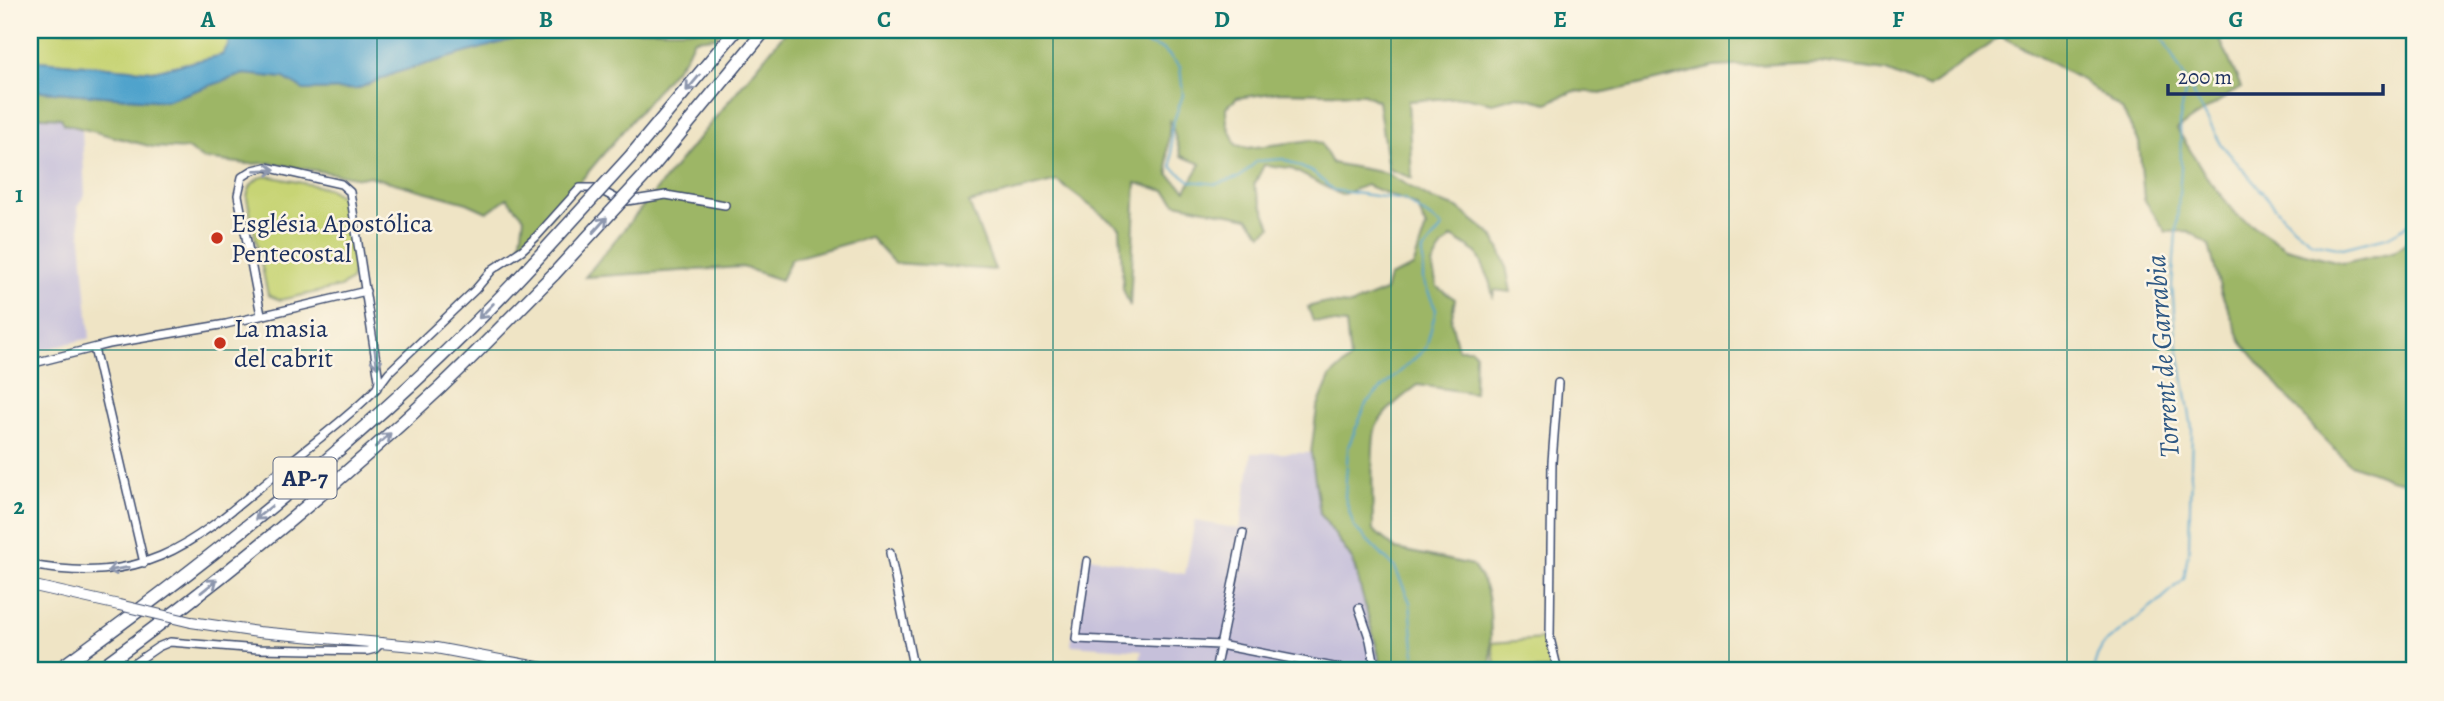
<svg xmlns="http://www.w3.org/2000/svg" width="2444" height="701" font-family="Alegreya,serif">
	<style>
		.industrial { fill: #c6c0da }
		.green { fill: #c7d475; stroke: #71826a; stroke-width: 2 }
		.forest { fill: #9db666; stroke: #5c7262; stroke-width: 2; fill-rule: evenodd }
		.water { fill: #50a3cc; stroke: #366995; stroke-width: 2 }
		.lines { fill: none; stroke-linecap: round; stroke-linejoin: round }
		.stream { stroke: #50a3cc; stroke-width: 2 }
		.street-casing { stroke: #3b4a6d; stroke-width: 10 }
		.secondary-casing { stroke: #3b4a6d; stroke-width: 12 }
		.highway-casing { stroke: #3b4a6d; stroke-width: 15 }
		.street { stroke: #fff; stroke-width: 7 }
		.secondary { stroke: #fff; stroke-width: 10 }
		.highway { stroke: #fff; stroke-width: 12 }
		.secondary-bridge-casing { stroke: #3b4a6d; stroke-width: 12; stroke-linecap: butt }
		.highway-bridge-casing { stroke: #3b4a6d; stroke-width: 15; stroke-linecap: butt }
		.secondary-bridge { stroke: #fff; stroke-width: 10 }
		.highway-bridge { stroke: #fff; stroke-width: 12 }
		.oneway { stroke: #8d97ae }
		.grid { fill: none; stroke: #0f766e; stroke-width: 2; stroke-opacity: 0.55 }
		.poi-dot { fill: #c8321e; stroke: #fcf5e5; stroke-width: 2.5 }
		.labels { text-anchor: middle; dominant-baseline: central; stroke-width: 5; stroke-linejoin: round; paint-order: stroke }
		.shield { fill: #fcf5e5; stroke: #5e6a86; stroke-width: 2 }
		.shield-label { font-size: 24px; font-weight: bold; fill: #1b2f5e }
		.poi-label { font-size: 26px; fill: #1b2f5e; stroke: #fcf5e5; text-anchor: start }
		.water-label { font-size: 28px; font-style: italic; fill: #2e5884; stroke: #fcf5e5 }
		.neatline { fill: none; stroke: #0f766e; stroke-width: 2.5 }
		.grid-label { font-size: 23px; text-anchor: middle; font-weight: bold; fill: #0f766e }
	</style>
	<rect width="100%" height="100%" fill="#fcf5e5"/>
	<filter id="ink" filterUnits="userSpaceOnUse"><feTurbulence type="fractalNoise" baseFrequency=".0143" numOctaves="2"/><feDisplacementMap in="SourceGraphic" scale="14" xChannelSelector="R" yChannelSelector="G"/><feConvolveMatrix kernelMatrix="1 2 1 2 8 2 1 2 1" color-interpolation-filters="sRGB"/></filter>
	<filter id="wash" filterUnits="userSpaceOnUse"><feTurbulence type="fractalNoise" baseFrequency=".00686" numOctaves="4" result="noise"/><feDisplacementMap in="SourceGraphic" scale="28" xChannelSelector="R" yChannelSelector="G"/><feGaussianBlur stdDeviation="1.57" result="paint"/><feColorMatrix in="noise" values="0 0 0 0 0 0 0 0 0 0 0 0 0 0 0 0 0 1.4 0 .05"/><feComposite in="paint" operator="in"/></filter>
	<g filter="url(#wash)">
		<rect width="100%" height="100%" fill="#efe4c5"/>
		<path class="industrial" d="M30,116l31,2 3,6 18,5 3,66 -7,10 12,133 -60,15z
			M1252,453h59l9,60 33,48 30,110h-245l4,-21 -71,-5 13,-89 101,18 10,-53 45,8z"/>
		<path class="green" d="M44,30h166l14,5 5,9 -7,11 -69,16 -123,-11v-28z
			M268,176l59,12 15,9 12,72 -3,11 -11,7 -60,13 -12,-5 -21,-97c1,-12 8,-21 21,-22z
			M1543,639l8,30 -55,2 -4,-28z"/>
		<path class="forest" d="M579,30h142l-5,7 -22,2 -8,17 -145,172 -21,20 4,-31 -17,-19 -20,14 -20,-9 -98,-27 -8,2 -91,-15 -22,1 -44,-5 -17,-10 -34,-2 -89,-23 -3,-6 -31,-2v-26l135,11 79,-27 40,4 20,12 53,-1 38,-16 139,-40h37z
			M787,30h1429l25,57 -64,42 31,50 29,36 49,33 57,15 50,-11 21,-14v246l-24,-5 -42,-16 -30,-30 -76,-90 -21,-51 -12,-47 -21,-14 -22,1 -22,-33 -5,-57 -17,-32 -40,-30 -81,-44 -73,52 -42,-17 -67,-9 -105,5 -109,26 -31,-2 -27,12 -29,-7 -25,7 -29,-6 -56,4 4,77 -24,-9 -10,-68 -14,-7 -84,-2 -43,6 -11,10 1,16 9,21 12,3 64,-8 9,3 11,20 54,10 47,27 25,8 35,28 12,25 6,31 -16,-2 -2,6 -5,-20 -11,-23 -25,-16 -10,10 -10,18 5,22 18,12 -4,22 7,28h13l4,4 -1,40 -56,-8c-14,11 -33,24 -42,42 -6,13 -3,84 -3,103l23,19 76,16c4,6 9,12 12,19 10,21 5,63 8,87h-109l-30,-110 -33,-48 -9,-60 6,-45 13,-31 20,-18 -4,-35 -33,-3 -5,-14 14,-4 29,2 34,-14 4,-14 24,-10 13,-40 -9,-21 -51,-21 -25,10 -51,-27 -26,-3 -10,20 17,42 -9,7 -14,-16 -72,-15 -11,-12 -29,-8 -6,123 -7,-17 -3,-61 -63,-47 -88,22 26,67 -101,-7 -24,-26 -79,22 -10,21 -39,-13 -157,10zM1170,119l11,37 20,8 -15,26 -17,-15 -2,-22z"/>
		<path class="water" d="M210,30h369l-8,3h-37l-139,40 -38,16 -53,1 -20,-12 -40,-4 -79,27 -135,-11v-30l123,11 69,-16 7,-11 -5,-9z"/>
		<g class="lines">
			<path class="stream" d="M1087,30l39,7 38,13 16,17 3,28 -12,34 1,38 18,14 26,3 24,-7 17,-16 26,-2 31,14 19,17 71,10 39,27 -20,24v29l13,30 -10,38 -59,54 -19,45 -3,50 9,30 41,41 15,34 6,69
				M2158,30l63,114 68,79 23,19 31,6 44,-11 27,-15
				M2093,671l4,-15 6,-11 54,-42 27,-24 5,-33 3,-118 -16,-93 -4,-49 9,-118 -1,-50 7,-35"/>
		</g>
	</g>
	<g filter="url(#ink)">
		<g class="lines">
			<g class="street-casing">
				<path id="street" d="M94,348l50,215
					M30,364l79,-20 117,-20 140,-33
					M1558,383l-6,79 -2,176 8,33
					M380,384l9,-12 86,-82 18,-21 29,-19 14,-13 44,-49h16l23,12 8,1 39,-6 59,10
					M890,553l24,118
					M1087,561l-11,78 144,6 134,26
					M30,565c122,22 165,-24 253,-97 31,-26 66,-51 94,-80l2,-8 -29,-188 -9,-8 -75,-17 -13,3 -11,7 -4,18 23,120
					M1359,608l11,32 6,31
					M123,671l35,-24 12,-5 88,7 109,2 8,-2 7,-7
					M1215,671l28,-138"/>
			</g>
			<g class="secondary-casing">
				<path id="secondary" d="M30,585l89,20
					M191,622l67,10 178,16 123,23"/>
			</g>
			<g class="highway-casing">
				<path id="highway" d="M56,671c170,-122 335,-255 478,-409
					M96,671c121,-87 236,-182 345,-284 38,-36 75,-75 113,-113"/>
			</g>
			<use href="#street" class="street"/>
			<use href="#secondary" class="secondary"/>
			<use href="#highway" class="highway"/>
			<g class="secondary-bridge-casing">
				<path id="secondary-bridge" d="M119,605l72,17"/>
			</g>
			<g class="highway-bridge-casing">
				<path id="highway-bridge" d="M534,262l96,-105 106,-127
					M554,274l95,-103 116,-141"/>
			</g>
			<use href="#secondary-bridge" class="secondary-bridge"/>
			<use href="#highway-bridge" class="highway-bridge"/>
		</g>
		<defs><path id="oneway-shaft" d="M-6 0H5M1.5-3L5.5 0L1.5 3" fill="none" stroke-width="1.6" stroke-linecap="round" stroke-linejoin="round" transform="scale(1.75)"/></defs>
		<g class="oneway">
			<use href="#oneway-shaft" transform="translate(693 83) rotate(130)"/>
			<use href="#oneway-shaft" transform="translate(265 170) rotate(-2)"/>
			<use href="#oneway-shaft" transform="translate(600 225) rotate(-48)"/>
			<use href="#oneway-shaft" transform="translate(486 311) rotate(135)"/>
			<use href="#oneway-shaft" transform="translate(376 358) rotate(82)"/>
			<use href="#oneway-shaft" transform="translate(383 440) rotate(-42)"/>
			<use href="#oneway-shaft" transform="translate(263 513) rotate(141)"/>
			<use href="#oneway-shaft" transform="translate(118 569) rotate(171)"/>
			<use href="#oneway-shaft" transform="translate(209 586) rotate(-39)"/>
		</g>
	</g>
	<path class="grid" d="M377,30v641M715,30v641M1053,30v641M1391,30v641M1729,30v641M2067,30v641M30,350h2384"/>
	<g class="poi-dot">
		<circle cx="217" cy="238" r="7"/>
		<circle cx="220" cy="343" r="7"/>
	</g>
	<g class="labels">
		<rect class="shield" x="273.5" y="457.5" width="63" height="41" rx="5"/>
		<g class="shield-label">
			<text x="305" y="478">AP-7</text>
		</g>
		<g class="poi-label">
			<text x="231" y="223">Església Apostólica<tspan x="231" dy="30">Pentecostal</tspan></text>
			<text x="234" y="328">La masia<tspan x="234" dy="30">del cabrit</tspan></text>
		</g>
		<g class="water-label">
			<text transform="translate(2163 356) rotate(-94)">Torrent de Garrabia</text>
		</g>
	</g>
	<rect width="2444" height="701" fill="none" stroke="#fcf5e5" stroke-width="77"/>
	<path d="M2168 84v10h215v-10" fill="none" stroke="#1b2f5e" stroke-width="3.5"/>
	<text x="2178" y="84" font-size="21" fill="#1b2f5e" stroke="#fcf5e5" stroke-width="5" paint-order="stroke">200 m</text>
	<rect x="38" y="38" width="2368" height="624" class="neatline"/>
	<g class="grid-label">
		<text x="208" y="27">A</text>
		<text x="546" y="27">B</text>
		<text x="884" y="27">C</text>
		<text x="1222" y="27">D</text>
		<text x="1560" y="27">E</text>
		<text x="1898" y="27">F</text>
		<text x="2236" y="27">G</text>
		<text x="19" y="202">1</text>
		<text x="19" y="514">2</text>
	</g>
</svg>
